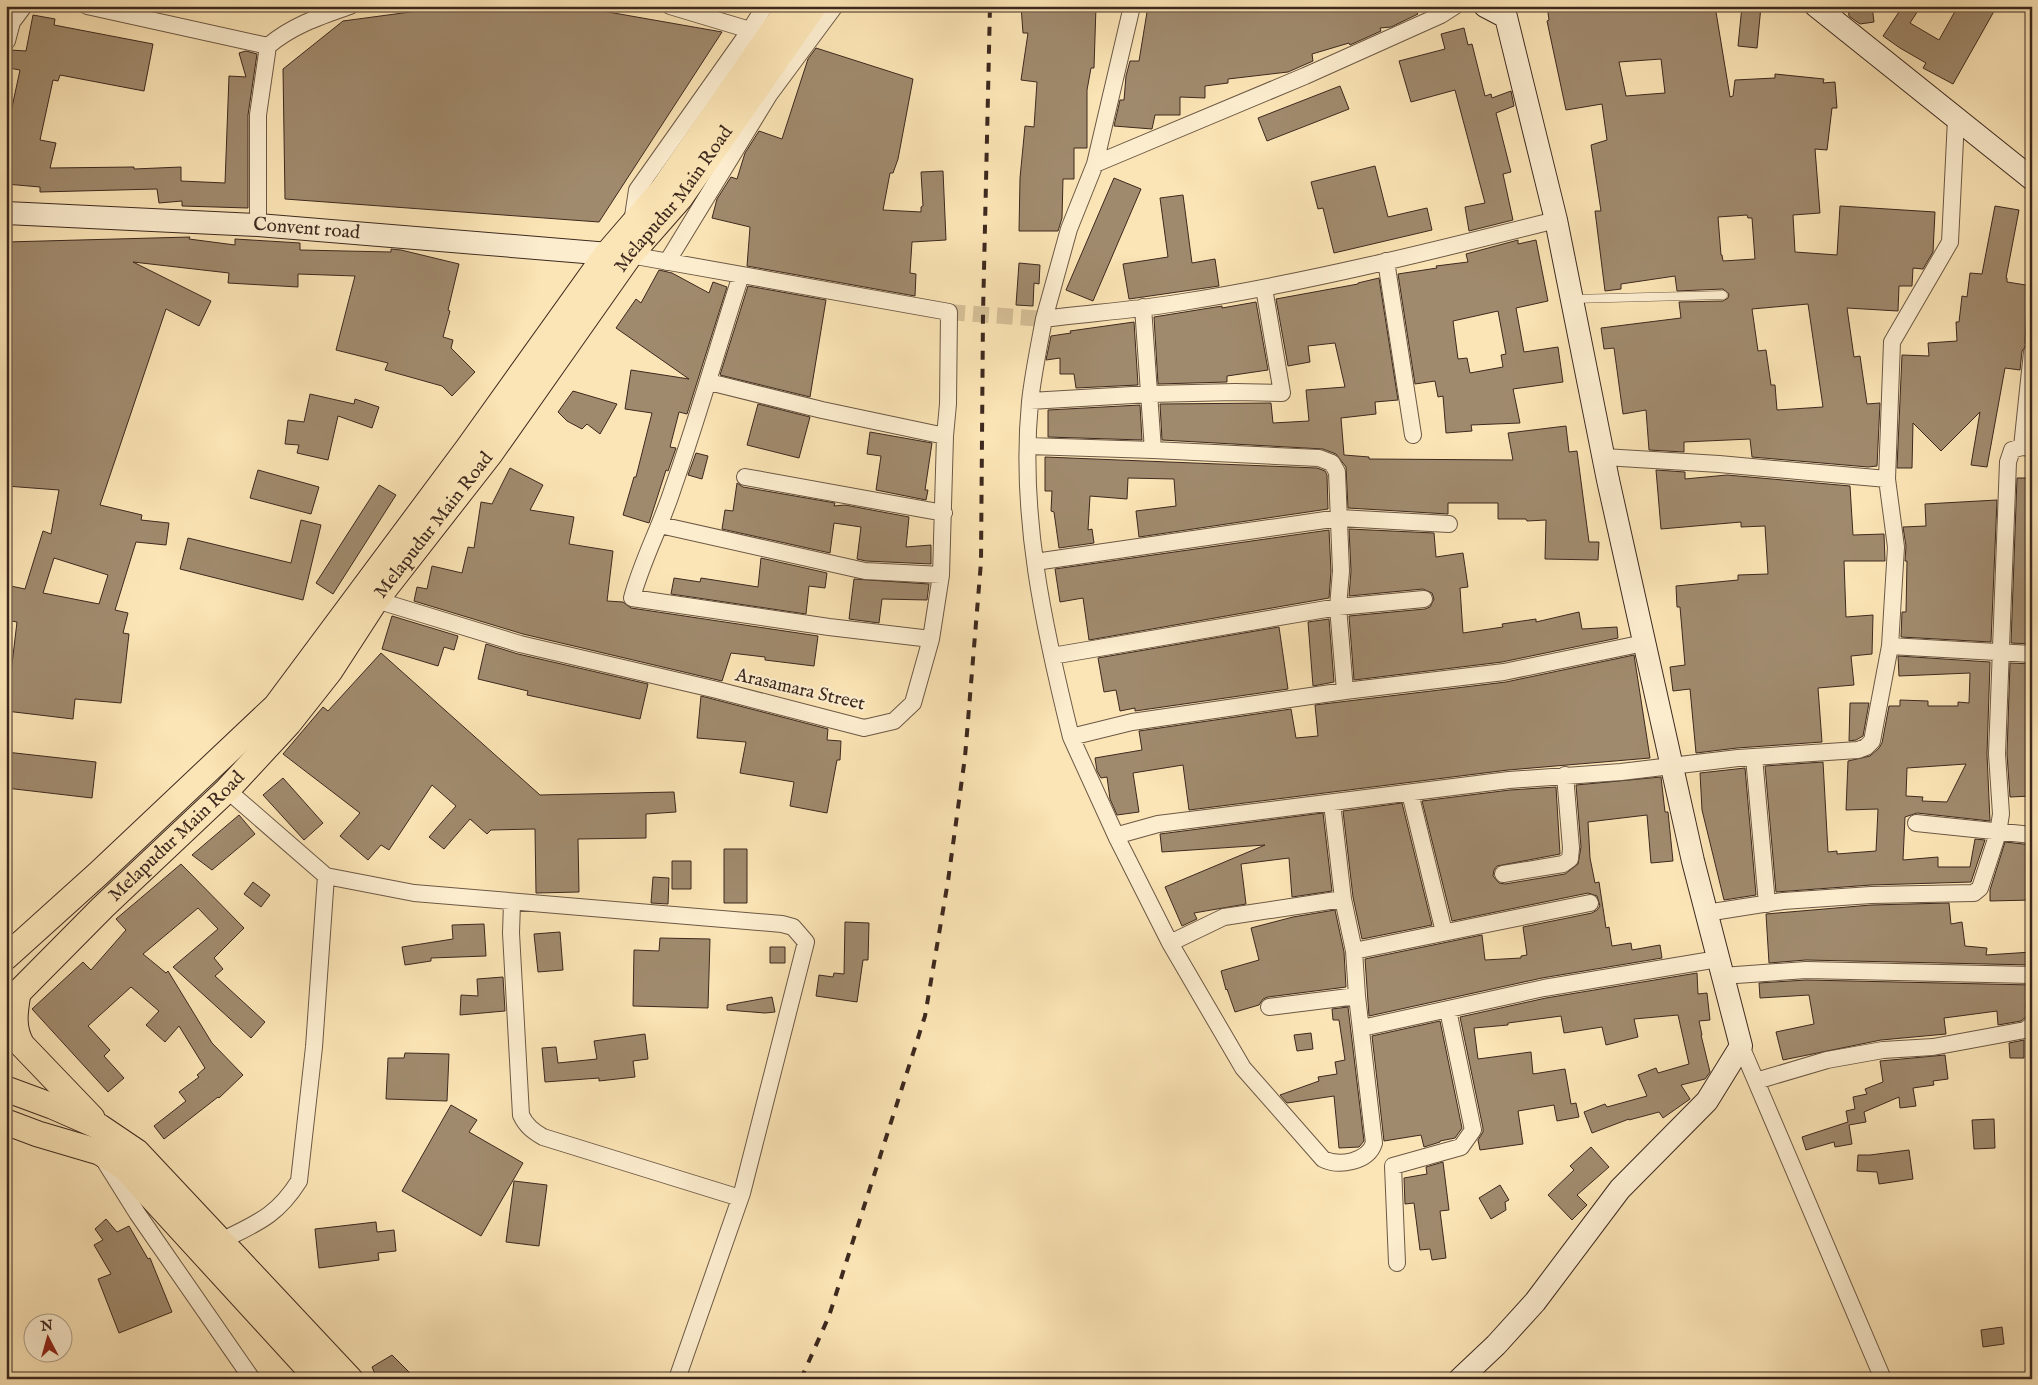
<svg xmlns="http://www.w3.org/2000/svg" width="2038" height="1385" font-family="'IM FELL English',serif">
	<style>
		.building { fill: #a08a6d; stroke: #3d291f; fill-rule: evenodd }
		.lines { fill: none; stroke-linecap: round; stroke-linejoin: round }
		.street-tunnel { stroke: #d5bf97; stroke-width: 16; stroke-dasharray: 16 8; stroke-linecap: butt }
		.lane-casing { stroke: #6c5844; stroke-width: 9 }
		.street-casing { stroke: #6c5844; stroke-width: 18 }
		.secondary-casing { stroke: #3d291f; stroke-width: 24 }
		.primary-casing { stroke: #3d291f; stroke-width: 27 }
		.lane { stroke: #fcedcf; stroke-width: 8 }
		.street { stroke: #fcedcf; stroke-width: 16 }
		.secondary { stroke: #fcedcf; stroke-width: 22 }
		.primary { stroke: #fbe4b5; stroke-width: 25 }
		.rail { stroke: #3d291f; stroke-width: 4; stroke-dasharray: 9 9; stroke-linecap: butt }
		.labels { text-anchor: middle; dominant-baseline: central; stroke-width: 4; stroke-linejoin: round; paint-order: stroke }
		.street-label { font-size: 19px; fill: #3d291f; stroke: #fcedcf }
	</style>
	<rect width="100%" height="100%" fill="#fbe4b5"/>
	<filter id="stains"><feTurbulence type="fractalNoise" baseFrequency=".004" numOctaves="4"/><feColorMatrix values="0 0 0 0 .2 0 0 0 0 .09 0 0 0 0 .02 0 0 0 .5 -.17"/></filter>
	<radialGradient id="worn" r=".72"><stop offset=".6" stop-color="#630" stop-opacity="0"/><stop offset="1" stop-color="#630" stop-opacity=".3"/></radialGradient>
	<path class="building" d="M455,6h119l148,26 -123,190 -314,-23 -2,-130 60,-48z
		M1021,6h75l-2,62h-3l-4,22v58h-13v31h-11l-1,39 -4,13h-39l1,-53 5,-52 9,1 3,-45 -16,-2 7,-47h-5z
		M1148,6h264l6,8 -27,13 -11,1 1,3 -31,14 -1,-2 -37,11 1,7 -25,11 -60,7v4l-23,3v12l-25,-1v18h-25l-3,14 -38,-3 6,-26h4l2,-24 4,-15h9z
		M1547,6h168l15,91 3,-1 2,-16 40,-2v-4l49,5 -1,4 12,-1 2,26h-5l-5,42 -12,-1 5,64 -27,2 2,37 42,3 3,-49 95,6 -2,40 -10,17 -10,-1 -1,18h-13l-1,25 -51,-3 7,49 6,-1 7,48 13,-1 -3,63 -9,1 -116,-10 -2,-18 -66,3v10l-35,-2 -3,-40 -23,4 -9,-66 -10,1 -3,-21 80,-10 -2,-16 44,-1 5,-3 1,-4 -6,-5 -46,2 -2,-15 -54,8v5l-16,2 -10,-80h6l-10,-66 16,-5 -5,-36 -36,6 -19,-89 2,-1zM1661,59l4,34 -39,3 -7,-34zM1747,215l1,3h4l3,41 -32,2 -1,-6h-1l-3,-38zM1808,304l15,103 -46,3 -2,-25h-4l-5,-35 -8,1 -6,-42z
		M1742,6h19l-4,42 -19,-2z
		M1848,6h24l2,16 -14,2 -11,-8z
		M1903,6h18l-11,17 29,17 19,-34h39l-44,78 -30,-16 3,-5 -26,-15 -17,-12z
		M33,15l22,4 -1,6 99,19 -9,47 -84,-16 -2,6 -5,-1 -13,60 16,3 -6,25 84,-1v2l47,-2v14l44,2 4,-107 17,1 -7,-24 7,-2 11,3 -9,61v93l-66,-2v-5l-23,2 -2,-14 -117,3v-5l-34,-3v-49l14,-65 -11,-2 1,-18 16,1z
		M1464,28l4,17 4,-1 13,52 6,-2 1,4 19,-7 3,15 -18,7 15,59 -8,2 10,46 -44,11 -4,-24 20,-4 -30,-113 -44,12 -12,-41 46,-12 -4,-15z
		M816,48l97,31 -15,80 -5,14h-3l-7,37 38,2v-5l2,-1 -2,-34 22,-1 3,69 -34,2 -2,31 6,1 -1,22 -168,-30 3,-39 -38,-9 5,-19 14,-22 6,2 8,-26 14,-22 23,8 26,-80z
		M1340,86l9,23 -82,32 -9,-23z
		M1375,166l13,51 39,-9 5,22 -98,23 -11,-45 -5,1 -7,-27z
		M1114,178l27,11 -48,112 -27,-11z
		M1183,195l9,68 23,-4 4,27 -90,13 -6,-35 45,-7 -8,-59z
		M1995,206l24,4 -13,68h1v4l25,4v20l-5,-1 -2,38 2,1 -5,7 -2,19 -15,-2 -18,99 -16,-2 9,-53 -39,39 -28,-28 -1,45h-15l5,-113 27,1 -1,-13 29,-2 -1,-19h3l3,-26 5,1 3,-24 12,1z
		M190,237l-1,2 46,6v-6l65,4v7l91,2v-3l10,1 58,14 -11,46 2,1 -7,26 10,3 -2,8 24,24 -23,24 -10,-10 -57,-16 3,-7 -52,-13 19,-74 -57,-2v13l-70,-4 1,-10 -96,-11 78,39 -12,25 -33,-17 -66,196 42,10 -1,5 28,3 -3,22 -30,-3 -21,68 13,3 -5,20 6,1 -8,69 -46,-4 -2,20 -67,-8v-30h4l7,-59 -11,-2v-35l19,4 18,-58 8,3 8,-44 -53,-4v-244zM54,558l54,17 -9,29 -56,-11z
		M1518,240v4l18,-4 12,61 -32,7 8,44 34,-5 5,35 -50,7 7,34 -49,2 1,6 -26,2 -3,-37 -5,1 -3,-16 -20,3 -17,-110 39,-6 -1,-2 32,-4 -2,-8zM1498,311l8,43 -5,1 2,12 -33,6 -3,-15 -9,1 -5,-38z
		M1019,263l21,2 -1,19 -5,-1 -1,23 -17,-1z
		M659,270l13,3 37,20 4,-11 14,5 -40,127 -8,-2 -9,35 6,1 -8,23 -2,-1 -17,53 -26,-8 11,-38h2l16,-64 -27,-4 6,-39 58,9 -73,-51 20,-29 5,4z
		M1379,278l19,122 -23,2 1,12 -35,4 3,37 25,2v2l144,1 -5,-27 58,-7 3,26 8,-1 12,91h10l-1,18 -53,-1 1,-39 -19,1 -1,-2h-28v-16h-50v11l-100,-6 -2,-41 -10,-13 -13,-5 -161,-9 -2,-36 111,-1 2,20 36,-2 -3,-31 39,-3 -10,-44 -27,3 2,16 -22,4 -12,-67 82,-15v-1z
		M748,286l78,14 -16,97 -90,-22z
		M1256,302l12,68 -41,6v6l-69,2 -4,-67 68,-11v2z
		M1134,322l4,63 -62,3 -2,-14h-14v-16l-14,2 5,-24 20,-3 -1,-2z
		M573,391l44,13 -17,30 -13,-10 -5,5 -15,-8 -9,-9z
		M310,394l44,10 1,-5 24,8 -7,21 -34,-12 -10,44 -31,-7 2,-8 -14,-1 3,-24 16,2z
		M758,404l52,13 -11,41 -52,-13z
		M1140,405l2,35 -94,-3v-27z
		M870,432l62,11 -7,47h3l-2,10 -50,-10 5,-34 -14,-2z
		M696,453l12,3 -6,23 -14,-4z
		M1045,457l272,11 8,3 2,4 1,34 -189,28 -3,-26 40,-5 -2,-27 -46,-1 -1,21 -37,-3 -2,34 4,-1 2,14 -35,5 -5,-36 -3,-1 1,-20h-7z
		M510,468l33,17 -13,25 44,7 -5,27 44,7 -6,50 16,1 8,6 187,28 -4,30 -49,-6v-3l-34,-4 -9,28 -199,-47 -109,-33 3,-14 10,2 5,-23 30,7 6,-26 6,1 7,-46 11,2z
		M258,470l61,17 -8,27 -61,-16z
		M1656,470l29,2v7l42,-4 123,11 3,49 31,-1 1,27h-41l2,56 27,-2 -1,39 -21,2 3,29 -36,3 4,54 -85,6 -41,5 -6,-64 -17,2 -3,-24 15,-2 -5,-58h-3l-1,-21 62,-6v-5l30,-1 -3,-48 -24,1v-5l-80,7z
		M2017,478h15v166l-21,-1z
		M737,483l6,4 92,16 -1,3 11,-1 64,12 -3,30 25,-2v19l-65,-3 -9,-2 4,-32 -27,-4 -4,30 -108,-24 3,-19 8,1z
		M379,485l17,10 -63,99 -17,-11z
		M1997,500l-6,142 -90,-5 1,-25h4l1,-51h-2l1,-15 -3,-19 23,-1 -1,-22z
		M301,520l20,5 -18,75 -123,-31 8,-31 103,25z
		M1349,529l85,4 2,24 27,-4 5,34 -8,1 3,45 40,-6 -1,-3 34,-5v3l43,-10 3,17 35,-2 1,11 -116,24 -148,18 -5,-64 76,-7 5,-2 4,-8 -2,-6 -9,-4 -74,7 2,-25z
		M1329,530l2,41 -2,27 -240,42 -6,-42 -23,4 -5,-33z
		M761,558l66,15 -2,15 -16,-2 -3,28 -135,-20 3,-16 26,4 1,-4 57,9z
		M854,579l75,5 -2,16 -45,-1 -3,24 -30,-4z
		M392,616l66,20 -4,14 -10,-3 -6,19 -56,-17z
		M1329,619l5,63 -21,4 -5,-64z
		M1279,627l9,62 -153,22v-3l-15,3 -4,-21 -12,2 -6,-34z
		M486,644l32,10 130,30 -8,35 -113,-24 1,-4 -50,-12z
		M381,653l159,142 134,-3 2,20 -30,2v24l-68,1 1,53 -43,1 -1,-64 -44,1 -4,4 -17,-15 -26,30 -15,-12 27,-31 -24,-21 -43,65 -8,-5 -13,15 -28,-24 20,-23 -77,-59 40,-47 5,4z
		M1634,655l16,103 -142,12 -319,40 -6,-45 -50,8 6,39 -22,3 -7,-16 -3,-22 -6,1 -4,-7 -2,-13 47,-8 -3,-19 152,-22 5,29 22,-2 -3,-31 191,-23z
		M1898,656l92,6 -3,92 3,67 -73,-8 -12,4 -2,43 35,-3v10h32l5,-28 10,1 -14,42 -100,3 -95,7 -11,-126 58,-4 5,90 9,-1v3l39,-3 2,-42 -32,1 2,-49 22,-5 9,-8 3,-5 7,-37h11v-6l28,1v5h30v-4l11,1 1,-30 -71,3zM1966,764l-19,38 -25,-1 1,-4 -17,-1 1,-28z
		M2010,663l22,1v132l-22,1 -3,-43z
		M701,696l127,33 -1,11 14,1 -1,19h-3l-10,53 -37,-7 4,-24 -54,-9 6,-31 -49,-4z
		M1850,703h19l-6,33 -7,4 -7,1z
		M6,752l90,10 -4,36 -86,-10z
		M1745,768l11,127 -32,5 -22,-90 -2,-37z
		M1661,777l4,35h3l5,49 -22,2 -4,-48 -59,7 2,36 5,25 4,-1 7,46 3,-1 3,19 19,-3 1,7 28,-5 2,13 -120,20 -173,38 -4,-57 117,-24 3,25 36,-2v-2l6,-1 -4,-28 69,-14 5,-3 3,-4 -3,-10 -9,-3 -136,28 -30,-120 88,-11 46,-3 4,67 -63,12 -3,4 -1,6 6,7 6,1 60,-10 13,-10 3,-17 -5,-62z
		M283,778l40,45 -19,17 -41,-45z
		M1402,803l30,122 -70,14 -9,-42 -10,-86z
		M1323,813l9,78 -40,6 -3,-39 -48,6 5,40 -52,9 3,6 -15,7 -17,-39 100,-42 -103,7 -2,-18z
		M239,815l16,19 -43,36 -20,-15z
		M2005,842l27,3v55l-42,1v-11z
		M724,849h23v54h-23z
		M672,861h19v28h-19z
		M181,864l63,64 -30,30 9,11 -8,7 50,46 -14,16 -78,-71 45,-38 -20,-21 -55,46 23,19 2,-2 44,72 31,32 -24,23 -1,-1 -54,42 -10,-13 32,-25 -7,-9 20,-15 -2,-2 8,-7 -26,-42 -14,16 -19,-17 13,-14 -28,-24 -43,39 22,24 -6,6 20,22 -16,14 -76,-83 51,-47 8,8 35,-40 -10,-11z
		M653,877l16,1 -1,26 -17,-1z
		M253,882l17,13 -9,12 -17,-13z
		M1949,903l2,21 11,-2 3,24 22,2 -1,7 46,-3v13l-226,-5 -37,3 -3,-49 105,-9z
		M1335,910l9,42 2,35 -78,10 -5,2 -4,6 -24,7 -8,-23 -1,1 -5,-19 38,-11 -8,-32 42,-11z
		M845,922l24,1 -1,37h-5l-6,42 -41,-6 3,-21 14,2 1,-4 10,1z
		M484,924l2,32 -55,2v3l-26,4 -3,-18 51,-8 -1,-14z
		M560,932l3,38 -25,2 -4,-38z
		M660,938l50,1 -2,69 -75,-2 1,-56 25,1z
		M770,947h15v16h-15z
		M1697,973l1,21 9,-1 3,27 -11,1 3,14h-1l9,37 -5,7 -24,6 9,14 -27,19 -4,-6 -30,8v-1l-37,14 -8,-21 21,-8 2,3 40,-11 -9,-21 18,-7 2,5 31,-9 -11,-49 -44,4 4,18 -32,8 -4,-18 -38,6 -3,-17 -53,7v2l-34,3 4,31 53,-7 2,22 32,-5 6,35 5,-1 3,14 -22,4 -3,-16 -36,6 5,33 -43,6 -2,-10 5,-8v-4l-23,-111 86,-19z
		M503,977l2,34 -45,4 1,-20 17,1 -1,-17z
		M1806,980l226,5v19l-6,1 1,11 -6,5 -23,4 -1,-14 -53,7 2,16 -65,6 -98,20 -7,-28 38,-8 -5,-29 -49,3 -1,-15z
		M772,997l3,15 -10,1 -38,-3v-5z
		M1348,1007l16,134 -5,6 -20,1 -5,-52 -47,7 -7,-8 39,-14 -1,-4 19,-3 -2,-12 10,-2 -6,-40h-6l-1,-11z
		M1440,1021l22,107 -7,10 -15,3v1l-16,5 -3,-12 -37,6 -12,-105z
		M1311,1033l2,16 -16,2 -3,-16z
		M645,1034l3,25 -15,2 2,16 -36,4v-3l-54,4 -3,-34 14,-1 2,16 39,-4 -3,-18z
		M2024,1040v18h-14l-1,-15z
		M405,1053l44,1 -2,47 -61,-2 2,-41h16z
		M1945,1055l3,24 -15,2 1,4 -21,3 3,18 -16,2 -1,-11 -35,15 2,10 -17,3 3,19 -17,3 -1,-5 -28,8 -4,-13 46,-15 -2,-11 9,-2 -2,-12 14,-3 -2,-5 18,-7 -3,-21z
		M451,1105l26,15 -8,12 54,31 -42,73 -79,-45z
		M1994,1119l1,29 -21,1 -2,-29z
		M1591,1147l18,20 -32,28 10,10 -15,15 -24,-25 26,-25 -4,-4z
		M1909,1150l4,29 -34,5 -2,-12 -20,-1 1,-16h12z
		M1443,1162l6,48 -9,1 6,47 -14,2 -2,-11 -10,1 -6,-47 -9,1 -1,-26 23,-4 -1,-7z
		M514,1181l33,4 -8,61 -33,-4z
		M1500,1185l9,15 -4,2 1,8 -15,9 -12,-21z
		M106,1219l11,13 12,-6 19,33 2,-1 22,54 -53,21 -21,-54 13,-5 -17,-29 9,-5 -8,-11z
		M376,1222l1,10 17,-2 2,21 -18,2 1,7 -60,8 -4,-39z
		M2002,1327l2,17 -21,3 -2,-17z
		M392,1355l24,24h-39l-5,-12z"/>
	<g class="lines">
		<path class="street-tunnel" d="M949,312l95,7"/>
		<g class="lane-casing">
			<path id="lane" d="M1573,299l150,-4"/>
		</g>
		<g class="street-casing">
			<path id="street" d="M87,6l181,40
				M1132,6l-37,158 -26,65 -25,90c46,-6 93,-9 139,-17 126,-20 250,-51 373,-82
				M750,30l15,-24
				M7,41l5,-19 12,-16
				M1095,164l210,-88 136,-61 14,-9
				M632,223l5,-33 113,-160 -80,-24
				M258,225v-110l10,-69c25,-21 53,-30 82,-40
				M1386,261l27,174
				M667,262l102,-167 66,-89
				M741,275c-23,71 -43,143 -68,213 -12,38 -31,72 -41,110l197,29 102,12
				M1143,307l10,143
				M1044,319c-5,27 -11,55 -14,83 -11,113 14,226 41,335l61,-15 213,-31 159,-19 140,-29
				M709,382l113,28 123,26
				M1030,401l120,-7 85,-2 47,1 -18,-105
				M1028,446l125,4 166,8 13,5 5,9 4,99 -3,36 7,84
				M2022,447l10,-95
				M1604,457l115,7 168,15
				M745,477l199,36
				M660,525l205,46 76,4
				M1035,562l304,-44 110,6
				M376,600l144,44 197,46 147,38 30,-7 19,-18 18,-64 10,-64 4,-139 3,-32 1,-92 -319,-57
				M1890,646l142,8
				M1052,656l286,-49 86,-8
				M1071,737l46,101 53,105 73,125 80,91c16,8 45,3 51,-16l-17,-147 -88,11
				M1754,757l13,147
				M227,790l99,86 88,17 368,31 11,3 13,15 -64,251 -65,186
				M1410,793l34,139
				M1332,803l11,96 11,52 3,45
				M1916,823l116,12
				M1117,838l5,-4 36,-10 351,-44 112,-8 117,-14 120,-8 8,-3 6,-6 18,-95 6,-99 -9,-68 5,-137 58,-100 6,-123
				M1503,874l60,-10 7,-5 1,-11 -6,-73
				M512,903l-1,30 10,182c5,11 12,16 22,22l197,61
				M1706,913l77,-12 88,-6 103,-2 6,-5 18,-55 3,-19 -4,-60 11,-292 4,-12 10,-3 10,1
				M1170,943l54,-26 119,-18
				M1354,951l236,-48
				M1722,976l84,-6 226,5
				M1362,1028l182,-40 174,-29
				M1741,1046l142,333
				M1756,1081l71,-21 56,-10 50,-3 92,-17 7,-5
				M102,1157l35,56 115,166
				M221,1241c36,-18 56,-25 78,-60l15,-134 12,-171
				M1397,1263l-4,-97 68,-19 12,-17 -25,-120"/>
		</g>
		<g class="secondary-casing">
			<g id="secondary">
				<path d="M1816,6l216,173"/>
				<path id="s1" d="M6,213l252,12 363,30"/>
				<path d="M1460,1379l36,-34 39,-43 85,-113 87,-88 34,-55 -48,-185 -85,-381 -52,-260 -50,-203 -21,-11"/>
			</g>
		</g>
		<g class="primary-casing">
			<g id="primary">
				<path d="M6,957l92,-83 178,-168 192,-258 138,-193 57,-66 127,-183"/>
				<path d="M18,993c-3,18 -6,35 4,52l70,73"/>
				<path id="s2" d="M6,1005l97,-98 124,-117 62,-67 41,-52 46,-71 114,-146 140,-199 50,-57 134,-192"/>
				<path d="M6,1089l46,17 48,21 37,25 213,227"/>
				<path d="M6,1122l32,12 61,18 25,15 194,212"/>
			</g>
		</g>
		<use href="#lane" class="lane"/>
		<use href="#street" class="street"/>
		<use href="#secondary" class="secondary"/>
		<use href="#primary" class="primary"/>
		<path class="rail" d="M801,1379l28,-63 96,-300 23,-135 17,-124 16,-195 2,-248 7,-308"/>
	</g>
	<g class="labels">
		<g class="street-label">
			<text stroke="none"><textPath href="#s2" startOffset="1050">Melapudur Main Road</textPath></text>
			<text stroke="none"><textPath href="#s1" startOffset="301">Convent road</textPath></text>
			<text stroke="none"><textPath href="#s2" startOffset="645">Melapudur Main Road</textPath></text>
			<text transform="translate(800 690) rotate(13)">Arasamara Street</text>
			<text stroke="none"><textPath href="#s2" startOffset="240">Melapudur Main Road</textPath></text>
		</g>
	</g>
	<rect width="2038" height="1385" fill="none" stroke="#fbe4b5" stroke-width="25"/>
	<rect x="8" y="8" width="2023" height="1370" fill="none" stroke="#3d291f" stroke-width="2.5"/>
	<rect x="12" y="12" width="2013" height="1360" fill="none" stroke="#3d291f"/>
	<g transform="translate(48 1338) rotate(354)"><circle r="24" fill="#fcedcf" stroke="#b09f89"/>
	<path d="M0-4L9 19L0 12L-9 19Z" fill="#8f2418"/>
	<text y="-8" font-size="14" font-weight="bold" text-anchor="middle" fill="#3d291f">N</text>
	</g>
	<rect width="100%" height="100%" filter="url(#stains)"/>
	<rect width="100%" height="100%" fill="url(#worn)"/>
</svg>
